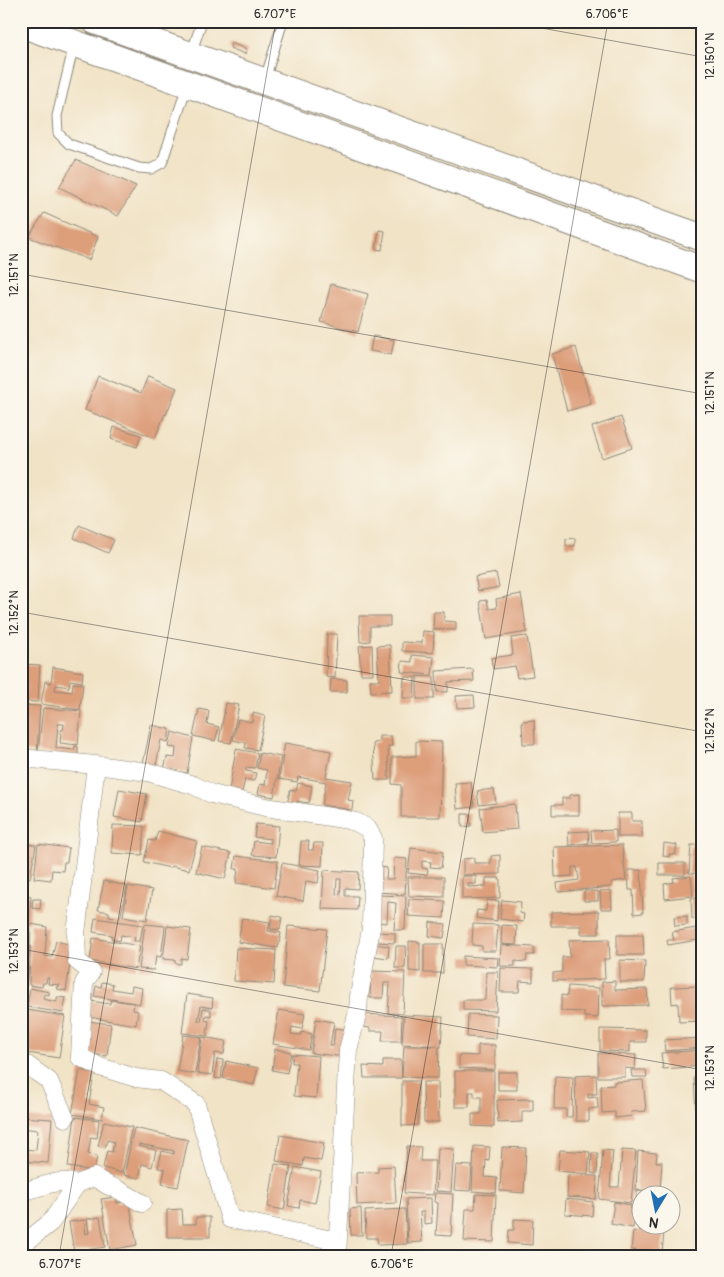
<svg xmlns="http://www.w3.org/2000/svg" width="724" height="1277" font-family="Pangolin,sans-serif">
	<style>
		.building { fill: #dd9e7a; fill-rule: evenodd }
		.lines { fill: none; stroke-linecap: round; stroke-linejoin: round }
		.service-casing { stroke: #8e8778; stroke-width: 11 }
		.minor-casing { stroke: #8e8778; stroke-width: 19 }
		.primary-casing { stroke: #8e8778; stroke-width: 28 }
		.service { stroke: #fff; stroke-width: 9 }
		.minor { stroke: #fff; stroke-width: 18 }
		.primary { stroke: #fff; stroke-width: 26 }
		.ticks { fill: none; stroke: #2b2b2b; stroke-width: 1; stroke-opacity: 0.45 }
		.neatline { fill: none; stroke: #2b2b2b; stroke-width: 2 }
		.ticks-label { font-size: 12px; text-anchor: middle; fill: #2b2b2b }
	</style>
	<rect width="100%" height="100%" fill="#fbf7ec"/>
	<filter id="ink" filterUnits="userSpaceOnUse"><feTurbulence type="fractalNoise" baseFrequency=".02" numOctaves="2"/><feDisplacementMap in="SourceGraphic" scale="10" xChannelSelector="R" yChannelSelector="G"/><feConvolveMatrix kernelMatrix="1 2 1 2 8 2 1 2 1" color-interpolation-filters="sRGB"/></filter>
	<filter id="wash" filterUnits="userSpaceOnUse"><feTurbulence type="fractalNoise" baseFrequency=".0096" numOctaves="4" result="noise"/><feDisplacementMap in="SourceGraphic" scale="20" xChannelSelector="R" yChannelSelector="G"/><feGaussianBlur stdDeviation="1.12" result="paint"/><feColorMatrix in="noise" values="0 0 0 0 0 0 0 0 0 0 0 0 0 0 0 0 0 1.4 0 .05"/><feComposite in="paint" operator="in"/></filter>
	<g filter="url(#wash)">
		<rect width="100%" height="100%" fill="#f1e3c6"/>
		<g id="blocks">
			<path class="building" d="M231,43l16,6 -2,5 -15,-6z
				M76,160l60,26 -18,30 -59,-29z
				M44,213l54,24 -9,23 -60,-23z
				M379,230l6,1 -3,19 -6,-1z
				M331,284l37,10 -10,38 -37,-10z
				M373,336l21,4 -3,15 -21,-4z
				M576,347l15,57 -24,7 -15,-57z
				M98,376l43,17 7,-17 29,12 -11,27 -1,-1 -10,24 -70,-28z
				M621,417l11,31 -30,10 -10,-31z
				M114,427l27,8 -4,12 -26,-8z
				M79,525l35,15 -6,13 -34,-15z
				M575,538v8h-9v-7z
				M496,573l3,14 -21,4 -3,-14z
				M521,594l6,38 -41,7 -6,-38 7,-1 2,9 8,-1 -1,-9z
				M434,612h10v9l12,1v8l-23,-1z
				M359,616h31v10h-20v15l-10,1z
				M423,631l11,1 -1,21 -31,-2v-9l20,1z
				M327,634h10l-2,44 -9,-1z
				M527,636l6,40 -16,2 -2,-12 -22,3 -2,-11 22,-3 -2,-17z
				M372,645l1,29h-12l-2,-28z
				M390,645l2,46 -21,1 -1,-12h9l-2,-34z
				M412,655l22,2 -2,18 -31,-3 1,-11 10,1z
				M21,664l19,1 -2,37 -17,-1z
				M53,667l30,5 -1,10 -12,-2 -1,7 -13,-2 -1,5 17,2 1,-9 10,1 -3,26 -39,-6 4,-23 6,2z
				M473,669l1,12 -26,1v10h-11l-1,-21z
				M417,676l17,1v22h-17z
				M404,677h11l-1,21h-11z
				M331,679l16,1v12h-17z
				M474,695l1,12 -18,1 -1,-12z
				M226,703l13,2 -8,38 -12,-2z
				M21,705l19,1 -3,46 -16,-1z
				M43,708l38,3 -3,34 -18,-2 1,-13h2l1,-6h-6l-2,24 18,2 1,-4 3,1v9l-40,-4z
				M199,709l10,2 -2,13 12,3 -4,14 -22,-5z
				M253,713l12,3 -7,34 -13,-2 1,-5 -13,-3 5,-21 14,3z
				M534,720l1,24h-12l-1,-23z
				M151,725l19,4 -2,13 -7,-2 -5,26 -13,-2z
				M172,732l21,6 -6,35 -23,-4 3,-12 8,1 1,-10 -7,-1z
				M379,736h12l1,10h-4l1,34h-14l-2,-37 6,-1z
				M416,741l26,1 -2,75h-39v-32l-9,-1v-27l24,-1z
				M285,743l46,8 -5,26 26,4 -4,19 5,1 -1,9 -30,-5 4,-23 -28,-5 -1,5 -18,-3z
				M236,749l22,4 -3,15 -9,-1v4l10,2 -2,8 -9,-2 -3,13 -13,-2z
				M260,753l21,4 -7,40 -16,-3 2,-10 5,1 2,-15 -10,-2z
				M471,782l3,25 -17,2 -2,-26z
				M298,783l14,3 -3,17 -12,-2 -1,7 -9,-2 3,-16 6,1z
				M119,789l28,5 -5,28 -28,-5z
				M494,789l2,14 -17,2 -2,-14z
				M579,794v21h-27v-10h10v-7h8v-3z
				M515,804l2,25 -34,3 -3,-24z
				M618,813h14v8h10v16h-24z
				M462,814h8l1,12 -9,1z
				M256,824l23,2 -3,31 -24,-2 2,-14 17,2v-4l-17,-2z
				M113,825l31,1 -2,29 -30,-2z
				M616,830v12l-24,1 -1,-12z
				M158,831l39,10 -8,29 -18,-4 -1,2 -26,-6 5,-22 6,1z
				M588,831l1,12 -20,2 -1,-13z
				M301,841h8l-1,9h5l1,-7h9l-1,23 -23,-1z
				M21,843l15,2 -6,33 -9,-1z
				M664,843l13,2 -2,10 -6,-1v3l-6,-1z
				M38,844l31,4 -2,14h-3l-1,9 -11,-1 -1,10 -17,-2z
				M622,845l4,35 -14,2 -1,5 -53,5 -1,-9 22,-3 -2,-13h-5v9l-17,1 -1,-30z
				M691,845h12v29l-14,-1z
				M202,847l29,6 -6,26 -29,-7z
				M411,848l32,4 -2,16 -11,-1 1,-5 -9,-1v7l6,1 -1,6 -19,-2z
				M500,855v19l-37,1v-16l11,-1v5h17v-7z
				M236,856l42,5 -4,27 -38,-5 2,-14h-4z
				M394,858l13,1 -2,35 -27,-2 1,-25 8,1 -1,11h7z
				M282,863l38,7 -2,13 -12,-2 -3,20 -27,-5z
				M659,863h26v12h-26z
				M324,870l35,2 -1,17 -13,-1v8h13l-1,14 -35,-1zM337,879h4l-1,16 -4,-1z
				M628,870h13l2,43 -9,1 -1,-24h-4z
				M462,876h14v8h-8v3l18,-1v-8h14v20l-38,1z
				M691,876l2,20 -28,3 -1,-15 10,-2 -1,-4z
				M408,877h36v20l-35,-1z
				M104,881l23,5 -7,32 -11,-2v-4l-11,-2z
				M128,886l24,4 -5,30 -24,-4z
				M611,890l1,19h-11l-1,-18z
				M584,891h14v10h-14z
				M21,894l10,2 -2,26 -8,-1z
				M378,895l28,1 -1,34h-11l2,-27 -8,-1 -1,21 -10,-1z
				M691,898h12v20l-11,1z
				M33,899h8l-1,10 -8,-1z
				M409,899l36,2 -1,17 -36,-2z
				M487,900l12,1 -2,20 -21,-3 1,-8 9,1z
				M502,900l19,2 -1,11 4,1 -1,8 -23,-3z
				M599,911v23h-18v-8h-30v-14z
				M272,915l10,2 -2,13 -10,-1z
				M687,916v9l-12,1 -1,-9z
				M95,918l48,7 -3,16h-6l1,-4 -14,-2 -1,6 -8,-2v-4l-19,-3z
				M242,918l28,4 -2,9 13,2 -3,15 -40,-6z
				M430,922l16,2 -2,14 -15,-2z
				M703,922v18h-3l-3,-17z
				M31,924l16,3 -2,29 7,1 4,-16 17,4 -7,46 -9,-2 -1,-2h3l1,-2 -12,-1 1,-6h-2l-1,5h-3l-1,4 -13,-2z
				M145,924l20,2 -4,31 -5,-1 -2,14 -15,-1z
				M473,924l25,1 -2,26h-14v-5l-10,-1z
				M502,925l15,1 -1,19 -15,-1z
				M167,926l24,3 -4,30 -6,-1v6l-6,-1v-3l-12,-1z
				M288,926l39,3 -7,62 -37,-4z
				M696,928l2,12 -30,5 -1,-5h7l-2,-8z
				M376,932l19,1v10l-19,-1z
				M617,935h26l1,20h-27z
				M93,938l47,8 -4,23 -46,-8z
				M609,939l1,20h-6l1,20 -52,2v-8l9,-1v-15h8l-1,-17z
				M409,941l11,1v30l-11,-1z
				M21,944l9,1 -3,19 -6,-1z
				M373,944l16,2 -1,12 -16,-2z
				M424,944h19v29h-19z
				M501,945l33,2v8h-7l-1,7 -11,-1v5h-15z
				M396,946h10l-1,22h-10z
				M236,948l40,2 -2,34 -40,-3z
				M463,956l35,2 -1,9 -34,-2z
				M620,960l25,1 -1,21h-24z
				M21,964l8,1 -3,22 -5,-1z
				M501,968l32,1v13l-13,-1 -1,11h-19z
				M371,971l34,1 -2,42 -15,-1 2,-30h-6l-1,15h-13z
				M486,972h12l-2,39 -33,-1v-10h22z
				M615,981v9l32,-1 1,16 -46,1v-24z
				M102,982l11,2 -1,5 19,3 1,-6 10,2 -2,16 -46,-8 2,-10 5,1z
				M568,986l31,2 -1,30 -14,-1v-5l-23,-1v-16l6,1z
				M703,986v35l-24,1 -1,-19 -6,1 -1,-17z
				M30,988l19,4v3l-5,-1 -1,5 14,3v-5l9,1 -3,15 -36,-6z
				M21,989l5,1 -4,28h-1z
				M187,994l26,4 -1,10 -11,-2 -3,15h3l2,-13 8,2v6l-5,-1 -1,5 4,1 -2,15 -25,-3z
				M111,1000l23,3 -1,7 5,1 -2,14 -48,-8 3,-16 19,3z
				M27,1010l38,6 -6,42 -38,-6z
				M279,1010l26,4 -3,15 -10,-2 -1,7 10,1v-3l11,2 -3,16 -36,-6z
				M363,1014l39,2 -1,25h-19l1,-10h-13v-3l-7,-1z
				M468,1014l29,1 -1,24 -29,-2z
				M404,1015l39,2 -2,30h-2l-1,31 -36,-1 2,-31h33l-35,-2z
				M316,1019l18,3 -4,24h3l2,-18 15,2 -4,27 -35,-4z
				M88,1021l23,3 -4,32 -23,-3z
				M600,1029l46,1v12h-16v10l-30,-1z
				M183,1035l18,2 -6,37 -18,-3z
				M202,1037l24,4 -2,13 -9,-1 -3,22 -15,-2z
				M703,1038v10l-38,3 -1,-11z
				M478,1045h17v25l-36,-2v-13l19,1z
				M275,1049l16,3 -4,21 -15,-3z
				M703,1050v16l-40,3 -2,-16z
				M598,1053l38,2 -1,14 -10,-1v9h-27z
				M292,1054l27,2 -3,42 -22,-2 3,-33h-5z
				M217,1059l6,1 -2,19 -6,-1z
				M383,1060h18l1,18h-38l-1,-12 20,1z
				M226,1061l32,7 -4,17 -31,-7z
				M80,1070l14,3 -5,31 15,3 -2,12 -30,-5z
				M631,1070h15l1,7h-15z
				M455,1071h39v56l-22,-1v-12h9v-17h-7v-5h-5v15h-14z
				M498,1072h19v18h-19z
				M596,1075l1,19h-9v4l9,-1 1,11 -9,1v12h-13l-1,-45z
				M555,1076l18,1 -1,40h-6v-8h-12z
				M694,1077h9v37h-7z
				M643,1080l3,31 -15,1 1,4 -17,2v-6l-13,1 -1,-27 13,-1v-3z
				M402,1081h16v44l-16,1z
				M423,1082h15l1,40h-15z
				M533,1099v12h-11v11l-24,1 -1,-23z
				M21,1117l31,2 -4,44 -27,-2v-12l15,1 2,-20 -17,-2z
				M75,1117l24,3 -2,18 -6,-1 -3,17 9,2 -3,15 -26,-4z
				M104,1121l28,6 -10,46 -19,-5 4,-17 5,1 2,-10 -7,-2 -2,8 -7,-2z
				M134,1128l54,12 -10,47 -16,-3 3,-15 -7,-1 4,-17 12,3v-3l-35,-7v2l17,4 -4,17 -10,-3 -3,14 -15,-3z
				M280,1135l44,8 -3,18 -17,-3 -1,8 -27,-5z
				M407,1146l14,1 -1,14h15l-2,34 -29,-2z
				M474,1146l16,1 -1,14 -3,-1 -1,17 12,1 -1,15 -24,-2z
				M502,1147l24,1 -2,45 -24,-2z
				M438,1148l16,1 -3,43 -15,-1z
				M560,1150l30,2 -2,22 -30,-3z
				M603,1150l10,1 -3,36h9l3,-37 14,1 -5,52 -32,-4z
				M638,1151l19,2 -1,9h6l-2,29 -24,-1z
				M592,1153h6l-1,21 -6,-1z
				M275,1164l16,2 -7,44 -16,-3z
				M456,1165l16,1 -2,25 -16,-1z
				M394,1166l2,37 -39,2 -1,-32 22,-1v-5z
				M295,1167l26,5 -6,31 -15,-3 -1,8 -11,-2z
				M568,1175l29,1 -1,23 -29,-2z
				M637,1191l20,2v1h-15v30h14v7l8,1 -2,21 -31,-3 2,-19 6,1 1,-12h-4z
				M435,1193l18,1 -2,42 -15,-1 2,-32 -4,-1z
				M476,1194l20,1 -2,47 -30,-1 2,-32h9z
				M116,1197l1,6 12,-2 8,44 -27,5 -9,-51z
				M431,1198l1,25 -8,1v-12h-4l2,30 -14,1 -2,-44z
				M566,1199l27,3 -1,14 -27,-2z
				M614,1202l17,3 -1,8 5,1 -2,14 -22,-4z
				M361,1208l1,27h-11l-1,-26z
				M182,1209l1,15h13v-7h14v20h-43v-27z
				M405,1209l2,35 -29,1 -1,-7h-11l-1,-27z
				M100,1217l5,30 -31,5 -5,-30 15,-2 2,14 3,-1 -2,-14z
				M514,1219l19,1 -1,25 -24,-2 1,-13h5z"/>
		</g>
	</g>
	<g filter="url(#ink)">
		<use href="#blocks" fill-opacity="0" stroke="#8e8778" stroke-width="1"/>
		<g class="lines">
			<g class="service-casing">
				<path id="service" d="M74,45l-17,71 1,17 11,11 70,24 12,1 11,-6 25,-77
					M191,54l11,-33
					M265,79l18,-58"/>
			</g>
			<g class="minor-casing">
				<path id="minor" d="M21,758l75,7 52,7 45,13 19,9 53,13 78,12 13,3 11,6 6,10 -2,90 -12,68 -1,15 -10,39 -11,206
					M96,765l-20,169 1,27 14,11 -7,11 -4,74 20,10 36,11 25,3 35,23 34,115 107,22
					M21,1062l6,3 22,16 16,37
					M21,1191c21,-2 34,-14 56,-7
					M21,1246l30,-24 26,-38 17,-7 15,9 6,2 27,15"/>
			</g>
			<g class="primary-casing">
				<path id="primary" d="M95,21l608,217
					M21,24l682,246"/>
			</g>
			<use href="#service" class="service"/>
			<use href="#minor" class="minor"/>
			<use href="#primary" class="primary"/>
		</g>
	</g>
	<path class="ticks" d="M502,21l201,36M21,274l682,120M21,612l682,120M21,949l682,121M59,1256l217,-1235M391,1256l217,-1235"/>
	<rect width="724" height="1277" fill="none" stroke="#fbf7ec" stroke-width="55"/>
	<g transform="translate(656 1210) rotate(190)"><circle r="24" fill="#fbf7ec" stroke="#a8a59f"/>
	<path d="M0-4L9 19L0 12L-9 19Z" fill="#1f6fb2"/>
	<text y="-8" font-size="14" font-weight="bold" text-anchor="middle" fill="#2b2b2b">N</text>
	</g>
	<rect x="28" y="28" width="668" height="1222" class="neatline"/>
	<g class="ticks-label">
		<text x="275" y="18">6.707°E</text>
		<text x="607" y="18">6.706°E</text>
		<text transform="translate(710 56) rotate(-90)" y="4">12.150°N</text>
		<text transform="translate(14 275) rotate(-90)" y="4">12.151°N</text>
		<text transform="translate(710 393) rotate(-90)" y="4">12.151°N</text>
		<text transform="translate(14 613) rotate(-90)" y="4">12.152°N</text>
		<text transform="translate(710 731) rotate(-90)" y="4">12.152°N</text>
		<text transform="translate(14 951) rotate(-90)" y="4">12.153°N</text>
		<text transform="translate(710 1068) rotate(-90)" y="4">12.153°N</text>
		<text x="60" y="1268">6.707°E</text>
		<text x="392" y="1268">6.706°E</text>
	</g>
</svg>
